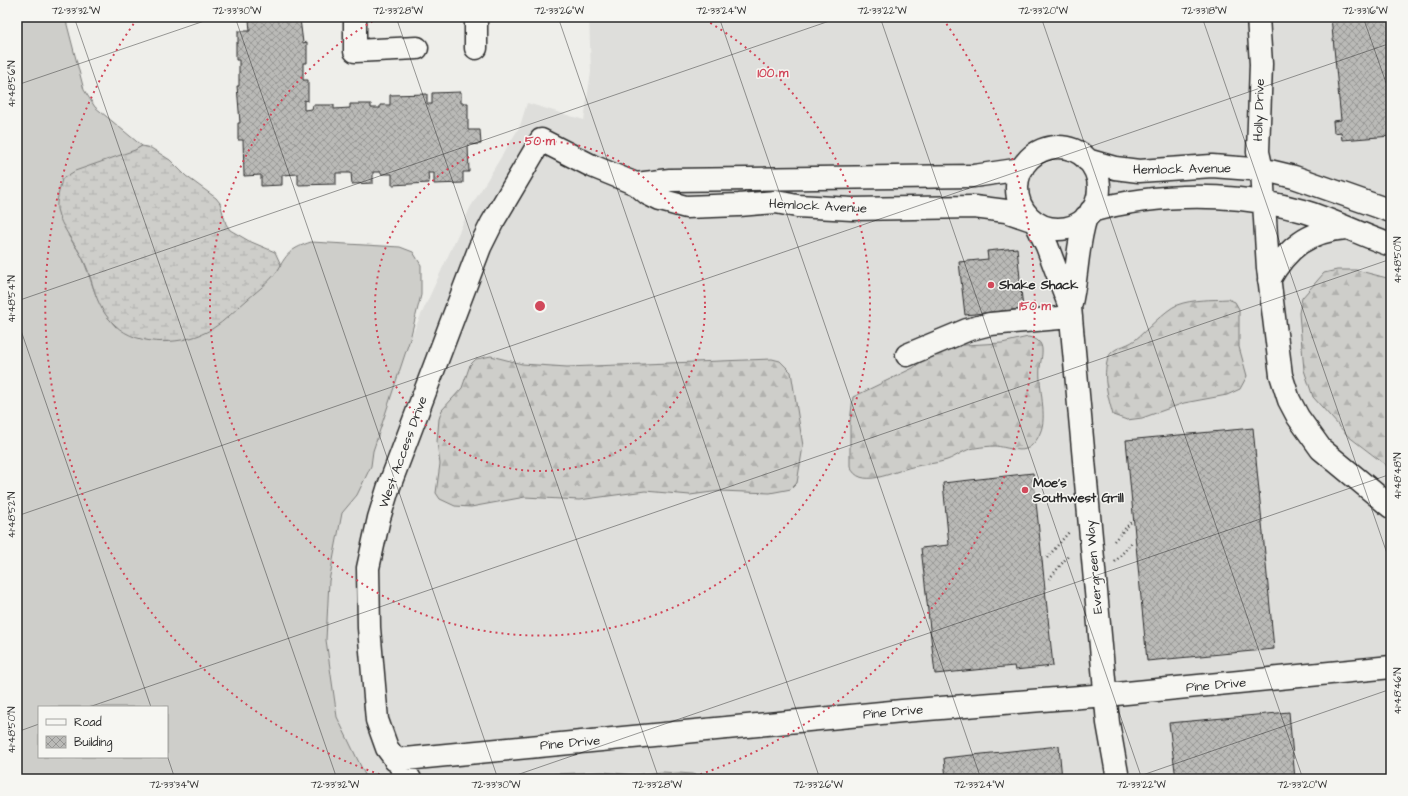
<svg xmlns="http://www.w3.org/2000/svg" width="1408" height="796" font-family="'Architects Daughter',sans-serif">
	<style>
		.built { fill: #dededb }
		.grass { fill: #cececa; stroke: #7c7c7a; fill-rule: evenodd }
		.forest { fill: url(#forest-firs); stroke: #7c7c7a }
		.wetland { fill: url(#wetland-marsh); stroke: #7c7c7a }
		.building { fill: url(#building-cross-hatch); stroke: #2b2b2b }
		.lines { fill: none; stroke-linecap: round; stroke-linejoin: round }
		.minor-casing { stroke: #2b2b2b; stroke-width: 25 }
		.path { stroke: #2b2b2b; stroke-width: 2.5; stroke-dasharray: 1 3; stroke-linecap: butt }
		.minor { stroke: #f6f6f2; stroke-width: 22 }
		.ticks { fill: none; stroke: #2b2b2b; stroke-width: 1; stroke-opacity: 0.45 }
		.ring { fill: none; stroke: #d1495b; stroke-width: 2; stroke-dasharray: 2 4 }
		.poi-dot { fill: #d1495b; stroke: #f6f6f2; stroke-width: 1.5 }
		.labels { text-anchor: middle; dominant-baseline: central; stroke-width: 3; stroke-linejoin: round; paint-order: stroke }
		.street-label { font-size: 13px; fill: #2b2b2b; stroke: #f6f6f2 }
		.poi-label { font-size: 13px; font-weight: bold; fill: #2b2b2b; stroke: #f6f6f2; text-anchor: start }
		.centre { fill: #d1495b; stroke: #f6f6f2; stroke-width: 2 }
		.ring-label { font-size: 12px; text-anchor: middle; font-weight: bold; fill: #d1495b; stroke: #f6f6f2; stroke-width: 3; stroke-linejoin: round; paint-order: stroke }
		.neatline { fill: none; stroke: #2b2b2b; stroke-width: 1.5 }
		.ticks-label { font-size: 10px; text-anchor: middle; fill: #2b2b2b }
	</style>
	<defs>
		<pattern id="forest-firs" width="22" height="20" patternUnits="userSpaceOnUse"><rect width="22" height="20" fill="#cececa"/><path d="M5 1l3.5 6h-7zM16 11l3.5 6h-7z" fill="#b1b1ae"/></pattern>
		<pattern id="wetland-marsh" width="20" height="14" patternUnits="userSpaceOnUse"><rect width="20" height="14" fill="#cececa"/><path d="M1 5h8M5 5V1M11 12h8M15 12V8" fill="none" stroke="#b1b1ae"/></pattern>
		<pattern id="building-cross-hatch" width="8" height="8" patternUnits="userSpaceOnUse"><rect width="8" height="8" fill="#babab7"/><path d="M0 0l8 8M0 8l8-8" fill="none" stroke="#979795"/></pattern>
	</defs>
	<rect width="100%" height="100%" fill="#eeeeea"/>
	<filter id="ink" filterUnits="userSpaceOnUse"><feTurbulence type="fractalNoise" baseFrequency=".025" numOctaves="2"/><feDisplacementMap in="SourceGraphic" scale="8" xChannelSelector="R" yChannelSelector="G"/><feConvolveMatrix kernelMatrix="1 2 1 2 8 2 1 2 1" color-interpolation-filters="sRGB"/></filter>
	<g filter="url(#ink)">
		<path class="built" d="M589,17h802v262l-11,-4 -32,161 43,33v310h-1024l-30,-62 -11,-77 3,-59 13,-69 15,-17 14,-29 2,-15 37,-112 60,-131 50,-82 7,-23 57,17 7,-48z"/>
		<path class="grass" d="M17,17h48l19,73 11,17 47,39 -7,4 -67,85c5,9 13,18 16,27 11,27 11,42 32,65l162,-57c9,-18 15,-22 33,-28l89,5 13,5 8,13v30l-11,44 -37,112 -2,15 -14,29 -15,18 -13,68 -3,59 11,77 30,62h-350zM39,707h128v50h-128z
			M603,772l31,3 28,-3 31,2 15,5h-170l17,-5z"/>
		<path class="forest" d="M1337,270h19l35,9v190l-43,-33 -35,-39 -9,-27 -5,-57 3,-15 22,-25z
			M1228,299l7,3 4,7v38l8,29 -7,13 -13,6 -43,8 -42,15 -15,2 -14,-5c-5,-18 -11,-38 -5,-57 4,-11 18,-11 27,-18 11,-9 30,-30 42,-35 16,-6 34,-5 51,-6z
			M1028,337c19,3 14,16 12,30 -2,20 8,50 0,66 -2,6 -8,14 -14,16 -8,3 -21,-2 -30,-3 -7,0 -14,1 -21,2 -10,1 -19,9 -28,12 -11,4 -24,4 -35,7 -18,4 -53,24 -62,-1v-44l3,-25 60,-29 25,-19 8,-3 56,-3z
			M491,356l31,8 45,3 205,-8 8,2 11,11 12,74 -6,37 -6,6 -21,4 -50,-2 -30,4 -45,-4 -66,9 -54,-3 -54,10 -16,-1 -15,-7 -4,-6 4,-29 -3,-22 2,-23 3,-9 20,-22 8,-23 6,-6z"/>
		<path class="wetland" d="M142,146l9,2 19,12 16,16 30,22 4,5 6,21 4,6 19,11 26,11 6,13c-8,15 -22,24 -34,35 -11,9 -22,21 -35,29 -26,16 -74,19 -97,-4 -21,-19 -20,-40 -31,-64 -8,-17 -23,-33 -27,-52 -1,-8 3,-21 5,-30l13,-8 60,-21z"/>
		<path class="building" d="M260,17h19v2h21l3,24 4,-1v21h-4v17h5v21l-4,-1v10l8,-1 1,-4h21v4l16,-1v-4h21v4h9v-3h10v-10l37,-1v10h5v-11l29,-1v11h7v27h12l1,14 -13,1 1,27h-6v11l-29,1v-11h-6l1,10 -37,2v-11h-11v-2h-8v11l-21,1 -1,-11h-15v11l-38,1v-11l-16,1v10l-21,1v-11l-17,1 -1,-36h-5v-17h2l-3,-37h2v-26h-3v-17h2v-12h12l-1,-11h11z
			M1331,17h60v119l-49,4 -1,-8 -7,1 -1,-12 8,-1z
			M1017,248l6,61 -58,6 -6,-53 29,-3 -1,-8z
			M1253,428l21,221 -127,12 -21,-221z
			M1033,473l20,193 -38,4 -1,-4 -79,8 -14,-126 28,-3 -6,-62z
			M1289,712l6,67h-119l-7,-56z
			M1059,746l3,33h-116l-2,-21z"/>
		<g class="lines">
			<g class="minor-casing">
				<path id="minor" d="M355,17v34l62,-3
					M1258,17l3,47 -3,88 4,18 6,98 13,107 8,25 9,17 23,32 70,58
					M476,48v-31
					M1017 188a41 41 0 1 1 82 0a41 41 0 1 1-82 0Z
					M1087,160l28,8 24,3 73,-5 53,4 29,7 97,34
					M636,184l34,-4 304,-4 48,-7
					M1091,211c67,-19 145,-19 212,0 30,9 58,24 88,34
					M1036,223l11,23 23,61 38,416 10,56
					M1269,280c18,-32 39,-49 77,-52
					M1070,307c8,-30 6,-60 16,-90
					M907,355l60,-25 23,-6 81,-7
					M395,760l507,-49 204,-16 285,-28
					M410,779l-23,-31 -10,-28 -8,-92 -1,-60 11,-50 9,-29 92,-242 12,-24 49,-83 51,26 44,18 12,10 12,6 26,7 53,-2 37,-3 21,4 55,3 122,-2 32,4 23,8"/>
			</g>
			<path class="path" d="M1114,541l17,-19
				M1047,558l22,-26
				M1115,562l18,-21
				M1049,579l20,-24"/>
			<use href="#minor" class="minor"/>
		</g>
	</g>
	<path class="ticks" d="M74,17l263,762M235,17l263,762M396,17l263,762M558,17l262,762M719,17l262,762M880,17l262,762M1041,17l262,762M1202,17l189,548M1363,17l28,80M17,85l199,-68M17,301l824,-284M17,319l134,388M17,516l1374,-473M89,707l1302,-448M17,732l22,-8M167,755l8,24M505,779l886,-305M1131,779l260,-90"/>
	<g class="ring">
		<circle cx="540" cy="306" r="165"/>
		<path d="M700 17A330 330 0 1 1 380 17"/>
		<path d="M391 778A495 495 0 0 1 137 19M943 19A495 495 0 0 1 689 778"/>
	</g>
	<g class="poi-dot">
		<circle cx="991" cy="285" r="4"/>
		<circle cx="1025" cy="490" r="4"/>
	</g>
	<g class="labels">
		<g class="street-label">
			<text transform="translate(1259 110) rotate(-88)">Holly Drive</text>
			<text transform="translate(1182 169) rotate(-1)">Hemlock Avenue</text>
			<text transform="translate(818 206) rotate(3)">Hemlock Avenue</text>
			<text transform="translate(403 452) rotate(-70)">West Access Drive</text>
			<text transform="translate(1094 567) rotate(-95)">Evergreen Way</text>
			<text transform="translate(1216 685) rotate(-5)">Pine Drive</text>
			<text transform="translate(893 712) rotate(-5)">Pine Drive</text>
			<text transform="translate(570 743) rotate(-5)">Pine Drive</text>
		</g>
		<g class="poi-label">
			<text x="999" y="285">Shake Shack</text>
			<text x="1033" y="483">Moe's<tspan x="1033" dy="15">Southwest Grill</tspan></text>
		</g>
	</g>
	<circle cx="540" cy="306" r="6" class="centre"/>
	<g class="ring-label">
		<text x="773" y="77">100 m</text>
		<text x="540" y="145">50 m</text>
		<text x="1035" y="310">150 m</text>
	</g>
	<rect width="1408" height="796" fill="none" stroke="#f6f6f2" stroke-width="44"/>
	<rect x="38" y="706" width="130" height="52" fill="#f6f6f2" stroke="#a5a5a2"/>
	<rect x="46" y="719" width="20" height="6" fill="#f6f6f2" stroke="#a5a5a2"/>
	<text x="74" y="726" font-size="12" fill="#2b2b2b">Road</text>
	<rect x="46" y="736" width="20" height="12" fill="url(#building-cross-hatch)" stroke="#a5a5a2"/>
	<text x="74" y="746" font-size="12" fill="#2b2b2b">Building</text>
	<rect x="22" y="22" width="1364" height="752" class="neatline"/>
	<g class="ticks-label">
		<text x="76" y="14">72°33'32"W</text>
		<text x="237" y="14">72°33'30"W</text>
		<text x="398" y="14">72°33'28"W</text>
		<text x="559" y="14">72°33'26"W</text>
		<text x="721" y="14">72°33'24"W</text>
		<text x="882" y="14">72°33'22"W</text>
		<text x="1043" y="14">72°33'20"W</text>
		<text x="1204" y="14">72°33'18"W</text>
		<text x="1365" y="14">72°33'16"W</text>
		<text transform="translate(11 84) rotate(-90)" y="4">41°48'56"N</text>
		<text transform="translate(1397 260) rotate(-90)" y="4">41°48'50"N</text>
		<text transform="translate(11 299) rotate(-90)" y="4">41°48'54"N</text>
		<text transform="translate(1397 476) rotate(-90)" y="4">41°48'48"N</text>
		<text transform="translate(11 515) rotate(-90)" y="4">41°48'52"N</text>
		<text transform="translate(1397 691) rotate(-90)" y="4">41°48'46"N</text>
		<text transform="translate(11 730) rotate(-90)" y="4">41°48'50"N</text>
		<text x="174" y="788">72°33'34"W</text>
		<text x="335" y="788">72°33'32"W</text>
		<text x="496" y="788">72°33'30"W</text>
		<text x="657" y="788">72°33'28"W</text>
		<text x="818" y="788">72°33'26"W</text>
		<text x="979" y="788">72°33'24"W</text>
		<text x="1141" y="788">72°33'22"W</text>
		<text x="1302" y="788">72°33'20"W</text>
	</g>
</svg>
